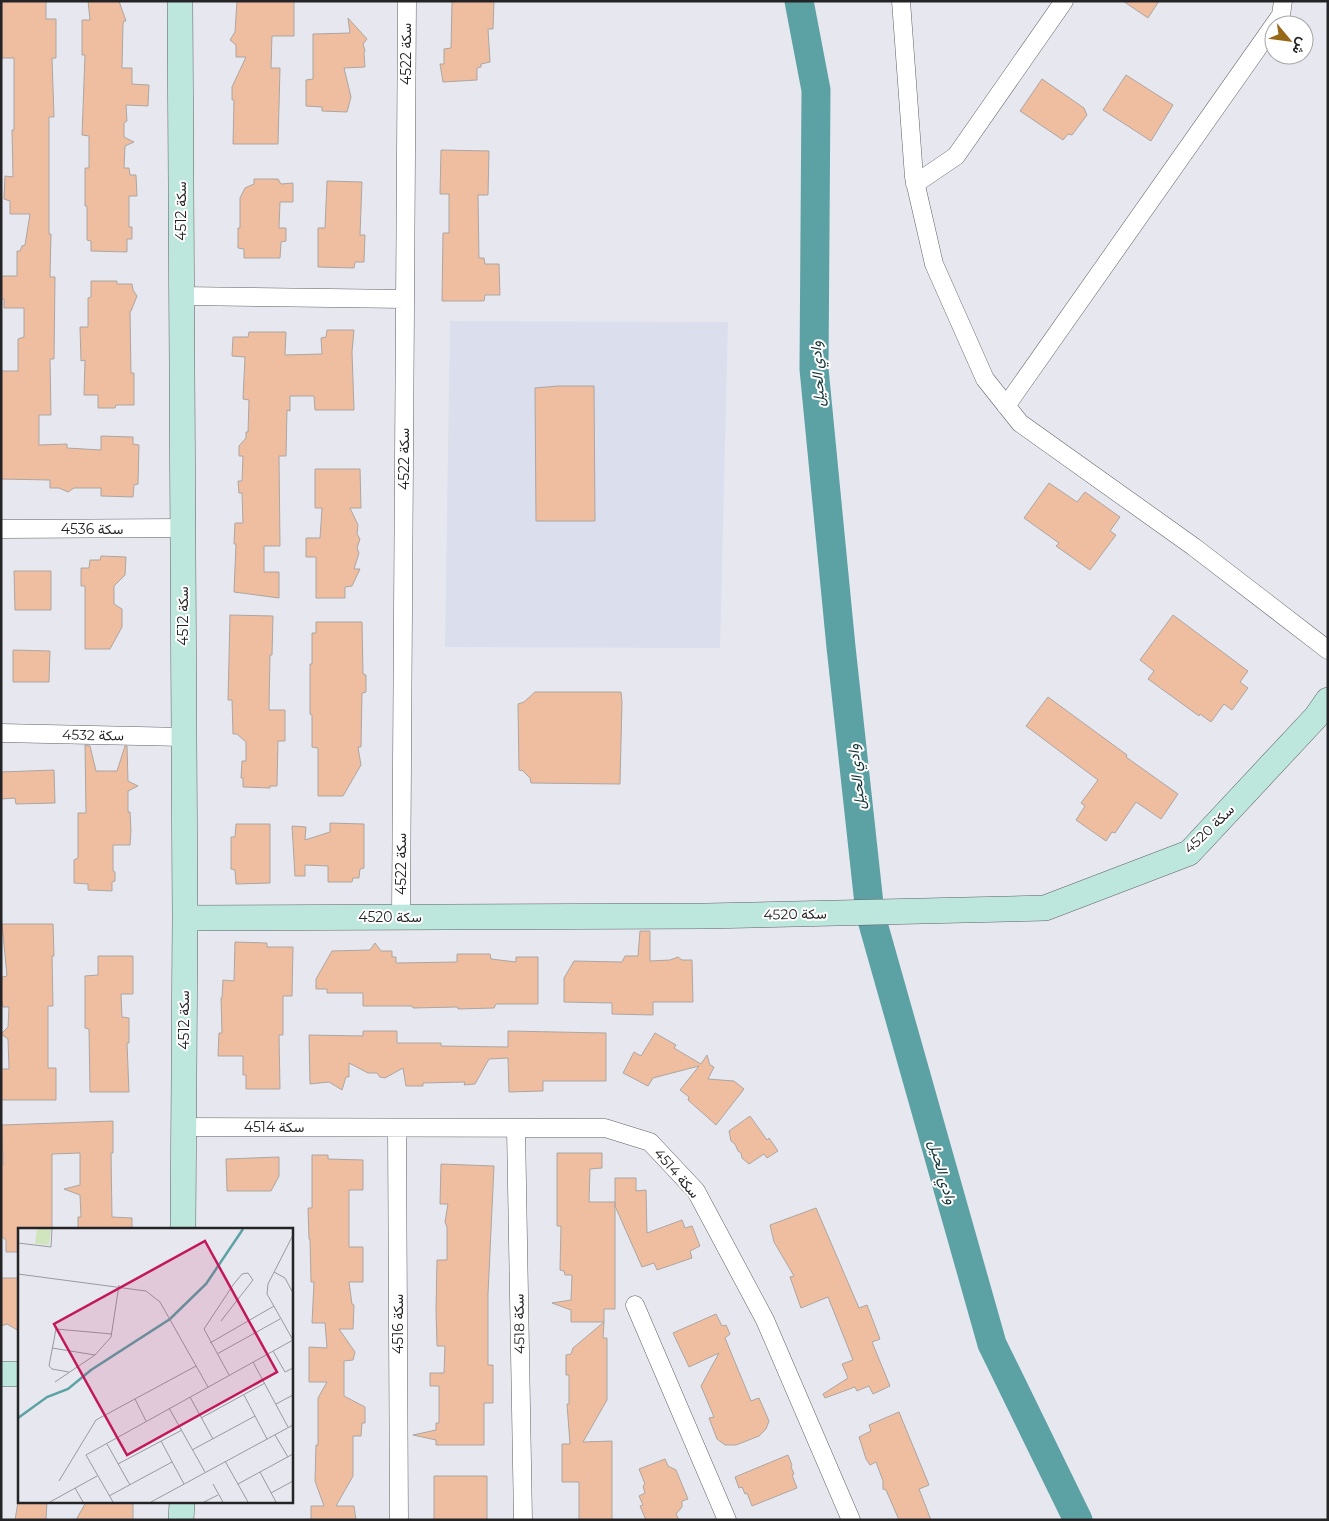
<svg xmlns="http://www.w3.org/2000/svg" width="1329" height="1521" font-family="Montserrat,Vazirmatn,sans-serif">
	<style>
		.built { fill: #dbdeec }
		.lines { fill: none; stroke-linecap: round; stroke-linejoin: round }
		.river { stroke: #5ca2a5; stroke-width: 29 }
		.building { fill: #efbd9f; stroke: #aca6a2 }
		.street-casing { stroke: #606167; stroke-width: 19 }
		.secondary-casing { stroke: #606167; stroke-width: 26 }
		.street { stroke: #fff; stroke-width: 18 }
		.secondary { stroke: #bde7dd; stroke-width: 25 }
		.labels { text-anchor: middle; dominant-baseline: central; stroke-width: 4; stroke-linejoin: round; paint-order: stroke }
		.street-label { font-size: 14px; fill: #242427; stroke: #fff }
		.water-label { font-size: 15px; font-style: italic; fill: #103435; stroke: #fff }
		.inset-river { fill: none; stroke: #5ca2a5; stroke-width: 2.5 }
		.inset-road { fill: none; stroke: #999a9f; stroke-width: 1 }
		.view { fill: #c2185b; fill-opacity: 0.15; stroke: #c2185b; stroke-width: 2.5 }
		.inset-edge { fill: none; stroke: #242427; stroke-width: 2.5 }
	</style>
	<rect width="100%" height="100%" fill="#e7e8ef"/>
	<path class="built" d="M450,321l278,1 -8,326 -275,-1z"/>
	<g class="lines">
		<path class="river" d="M799,1l17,89 -2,279 27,278 29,266 122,431 86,176"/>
	</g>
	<path class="building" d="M2,1h44v18h10v39h-4l2,59h-5v117h2l-1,43h5l-1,82h-4l1,56h-12v30l28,-1v4l34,2v-14l32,1v7l6,1 -1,39 -4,1 -1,12 -32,-1v-8h-27l-6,4 -9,-4h-9v-8l-49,-1v-108h17v-32l6,-2v-29h-20v-9h-3v-23h16v-25h3l2,-5 3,-1 5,-31h-20v-13l-6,-2 1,-23 8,1 -1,-47h2v-72h-12z
		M88,1h31l7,20h-2l-1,3 -1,44h10v16l17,1 -1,21 -22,-1 1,16 -3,2v14l10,5 -9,4 -1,22h5l1,7h6l1,21h-8v31h3v12h-5v13l-36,-1v-10l-4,-1v-34h-2v-38h4v-32l-7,-1 3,-80h-3v-35h8z
		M237,1h57v35h-22l-1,32h9l-2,76h-45l1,-44h-2v-13l14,-30h-10v-12l-6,-5 5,-8z
		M452,1h42l-1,28h-5l2,33 -9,2v3l-4,1v12l-34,2 -3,-18h4v-15l7,-1z
		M1123,1h36l-11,17z
		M348,18l19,21 -4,5 2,7 -1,2 1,14 -21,1 7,29 -4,15 -25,-1v-4l-16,-1v-26l7,-1v-45l37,-1z
		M1126,75l47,30 -22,36 -48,-31z
		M1042,79l42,29 3,7 -15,20 -4,-1 -5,6 -43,-29z
		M441,150l48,1 -1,44h-10l1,63h5l1,6h14l1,31h-15l-1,6h-42l1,-68h6v-39h-9z
		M254,179h24l3,5 12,-1v19h-13l-1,26h7v13l-5,1 -1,16h-36v-9l-6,-1v-20h2v-30l5,-10 9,-4z
		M327,181l35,1 -2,53h5l-1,27h-9l-1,6 -36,-1v-39h7z
		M91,281h26v3h15l1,6 4,6 -6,15h-1l1,62h3v32h-18l-1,3h-17v-13h-14l1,-35 -4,1 -1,-34h8v-29l3,-1z
		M327,330h27l-2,22 2,58h-39l-1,-14h-24v15l-3,-1 -1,46h-7l1,90h-16v26h15v26l-45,-6 2,-48h-2l1,-21h8l-1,-30h-3l-1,-12h4l1,-25h-4v-10l7,-8v-6h2l1,-32 -6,-1 2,-42 -13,-1 1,-19h15l1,-5h37l-1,23 37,-1 -1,-16 5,-1z
		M558,386h36l1,135h-59l-1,-133z
		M315,469h45l1,39h-11l8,17 -1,9 3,5 -3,9 2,5 -5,16h6l-8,17 -7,1v11h-29v-41h-10v-19h14l2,-30h-7z
		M1049,483l28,19 8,-10 35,25 -10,14 6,4 -26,35 -34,-24 3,-3 -35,-25z
		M101,556l25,1 -1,18 -11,11v18l8,5v18l-12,22h-25v-63h-4v-18h8l1,-8h10z
		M14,571h37v39h-36z
		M230,615l43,1 -1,39h-2l-1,55h16v31h-7l-1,45h-7v2l-27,-1v-9h-2l1,-17h4v-19l-9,-8h-4l-1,-34h-4z
		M1173,615l75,56 -8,11 8,6 -16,22 -8,-6 -13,18 -11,-8 -1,2 -51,-37 6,-8 -14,-11z
		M316,622h46l1,52 3,1v17l-4,1 -1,54h-3l3,18 -18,31h-25v-48l-6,-1v-32l-2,-1v-50h2v-31h4z
		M13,650l37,1 -1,31h-36z
		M535,692h86l1,10 -2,82 -89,-1 -1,-5 -7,-7 -4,-1 -1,-66 6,-2z
		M1048,697l79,58 -1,2 52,37 -17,25 -25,-17 -21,31 -3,-1 -6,9 -30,-21 9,-14 -4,-3 17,-23 -72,-54z
		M85,745l5,1 6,25h21l8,-25h2l1,35 10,5 -10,5v21h2l1,18 -1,15h-17v26l2,1v9l-3,1v9l-24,-1v-6l-14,-1v-23l4,-2v-45h8z
		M54,770l1,33 -39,1 -1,-6 -14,1v-27z
		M330,823l34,1v44l-4,1 -1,9h-6l-1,4h-24v-16l-23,-1v11h-10l-3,-50 14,1 -1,13 25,-8z
		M236,824h34v59l-34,1 -1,-14 -4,-1v-32h4z
		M2,924h51l1,32h-2l1,50h-5v62h8v32h-55v-31h8l-1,-30 -7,-5 7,-7 1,-20h-6l-2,-10 1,-20 5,-1z
		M640,931h10v30l20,-1 8,-3 4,3h10l1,42h-40v13l-41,-1v-11l-48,-1v-24l10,-17 48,1 3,-6h13z
		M235,942l32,1v4h26l-1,49h-9v39h-4l1,54h-34v-14h-3v-19h-25l1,-23h3l-1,-35h1l1,-18 11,1z
		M375,943l6,8h11v6h4v6l61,-1v-8h33l1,5 25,3v-5h22v47h-42l-2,4 -36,1v-2l-45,1 -1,-2h-49v-13h-36v-4h-11v-10l16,-28 38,-1z
		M98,956h35v38h-12l1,23 7,1v25h-2l2,49h-39l-1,-63 -4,-1v-52l13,-1z
		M363,1031h34v12h44v3l67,1v-16l98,2v48h-63v10l-34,1 -1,-34 -19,1 -14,25 -11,1 1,-3 -42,1v3h-17l-3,-18 -18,10 -5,-1 -3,-4h-9l-19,-10v14h-3l-4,13 -13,-8 -19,2 -1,-49 54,1z
		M655,1033l21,12 -2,3 27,16 6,-9 3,10 4,2 -6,12 26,2 10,8 -28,36 -28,-25 1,-3 -9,-7 19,-24 -46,12 -5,8 -25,-13 11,-21 7,4z
		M750,1116l17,24 2,-2 9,13 -11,7 -3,-4 -15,10 -7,-6 -1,-5 -3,-2 -3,-7 -4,-3 -2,-10z
		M113,1121v32h-2l1,64 20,1v12h-54v-13h3l-1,-22 -16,-6 16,-4v-32l-28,1v76h-33v22h-13v-12l-5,-4v-71h2l-1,-40z
		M557,1153h45v15l-12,1 -1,33h26v107h-11v13h-33v-12l-19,-7 19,-3 1,-25h-7l-1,-4 -4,-1 1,-44h-4z
		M312,1155h16v4l35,1v30h-14v57h14v35h-14l3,22 2,1 -1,24h-14l16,23 -2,8 -9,1v35l21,11v16h-3l-1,13h-8v40l-17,30h18l2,14h-45v-14h13l-9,-25 1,-36h2v-47l9,-16h-18v-35l18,1 -2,-25h-13l2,-41h-3l-1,-43h-1l-1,-31h4z
		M279,1157v19l-8,15h-44l-1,-32z
		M441,1164l53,2 -6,128v71h5v38h-9v42h-48v-5l-23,-5 23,-5v-7h3v-37h-9v-13h14l1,-27h-8l-1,-36 1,-50h10v-33l-2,-5 3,-18h-8z
		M615,1178h21v13l10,-1 1,43 35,-13 3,8 7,-2 8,20 -10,5 2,7 -35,12 -3,-7 -12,4 -27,-61z
		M816,1208l43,100 8,-3 13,34 -8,3 18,44 -17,8 -4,-8 -12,5 -2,-4 -30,11 -2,-4 25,-16 -6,-14 11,-4 -25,-63 -27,11 -11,-31 4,-1 -20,-34 -4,-17z
		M1,1278h18v53l-12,-7 -6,2z
		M716,1314l6,12 4,-1 4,9 -5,4 26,63 8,-3 10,23 -3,8 -7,7 -23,9h-11l-8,-6 -8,-21 5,-1 -13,-31 18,-33 -30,14 -16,-34z
		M604,1322l-1,16h4v62l-24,42 29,-1v79h-33v-38h-17v-38h8l-3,-40h2v-29h-3v-20l5,-1 2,-6z
		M899,1412l30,73 -10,4 12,31h-32l-13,-30 -3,-1v-8l-7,-19 -6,3 -4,-6 -7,-22 12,-6 -2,-6z
		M788,1455l4,10 -1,2 3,7 -2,1 5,13 -45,18 -5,-13 -2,1 -3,-7 -3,1 -4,-11z
		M665,1459l3,7 8,4 12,29 -6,2v6l-6,7 3,6h-33l-6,-14 3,-1 -4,-9 6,-3 -2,-7 2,-2 -6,-15z
		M434,1476h53v44h-53z
		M18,1502h29l-1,18h-31z
		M86,1502h47v18h-57z"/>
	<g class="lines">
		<g class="street-casing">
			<path id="street" d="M901,1l13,176 20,87 51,115 35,44 174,124 134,103
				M915,184l41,-28 108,-155
				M182,296l223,3
				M1006,406l275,-391 2,-14
				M1,529l182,-1
				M1,733l183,4
				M401,917l6,-916
				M184,1127l421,1 45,14 46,49 69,129 86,200
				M397,1128l2,392
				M516,1128l7,392
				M635,1305l92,215"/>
		</g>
		<g class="secondary-casing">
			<path id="secondary" d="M180,1l5,917 -2,312
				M185,918l521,-2 339,-8 144,-55 127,-136 12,-17
				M1,1374h18
				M181,1520l1,-18"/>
		</g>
		<use href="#street" class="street"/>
		<use href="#secondary" class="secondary"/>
	</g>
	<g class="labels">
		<g class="street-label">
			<text transform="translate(406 54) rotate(-90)">سكة 4522</text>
			<text transform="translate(181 211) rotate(-90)">سكة 4512</text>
			<text transform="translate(404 459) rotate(-90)">سكة 4522</text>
			<text x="92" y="529">سكة 4536</text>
			<text transform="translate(183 616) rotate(-90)">سكة 4512</text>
			<text transform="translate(93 735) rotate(1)">سكة 4532</text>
			<text transform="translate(1209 829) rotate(-44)">سكة 4520</text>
			<text transform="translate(401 864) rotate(-90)">سكة 4522</text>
			<text transform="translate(795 914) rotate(-1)">سكة 4520</text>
			<text x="390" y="917">سكة 4520</text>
			<text transform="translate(184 1020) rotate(-90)">سكة 4512</text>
			<text x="274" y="1127">سكة 4514</text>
			<text transform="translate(677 1173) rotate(49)">سكة 4514</text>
			<text transform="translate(398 1324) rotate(-90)">سكة 4516</text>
			<text transform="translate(519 1324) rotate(-91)">سكة 4518</text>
		</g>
		<g class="water-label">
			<text transform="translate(817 374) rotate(-93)">وادي الحيل</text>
			<text transform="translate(856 777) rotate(-96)">وادي الحيل</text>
			<text transform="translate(943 1172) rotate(74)">وادي الحيل</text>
		</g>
	</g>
	<g transform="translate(18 1228)">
		<rect width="275" height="275" fill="#e7e8ef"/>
		<path d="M19,1h14l-2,16 -14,-1z" fill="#d0e4be"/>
		<path class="inset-river" d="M0,190l29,-21 21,-8 23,-19 79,-51 36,-35 37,-55"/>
		<path class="inset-road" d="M0,15l33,4 1,-18M256,44l11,6 8,15M0,46l128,17 14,11 48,85M203,93l32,-41 -5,-7 -6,1 -9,11 -29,44 25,46M275,112l-26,-46 1,-10 25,-49M192,115l64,-37M34,120l43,7M255,123l12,21 8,-4M199,126l63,-35M235,134l35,65M51,144l-17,-3 -3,-3 7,-37 56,5M37,154l40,-27 16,-18 8,-52M226,167l23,44M172,169l23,42M117,171l11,22M258,176l17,-9M151,180l36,64M183,190l64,-35M257,207l13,22M143,213l23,43M89,216l23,41M174,222l63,-34M68,227l207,-115M68,227l27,47M207,233l23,41M100,236l64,-34M242,244l16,30M41,253l37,-61 100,-54M195,256l10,18M220,256l55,-30M57,260l8,14M253,265l22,-12M91,268l63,-34M32,274l47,-26M133,274l142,-77M186,274l14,-7"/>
		<path class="view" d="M187,13l72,131 -150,83 -73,-131z"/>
		<rect width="275" height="275" class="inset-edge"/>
	</g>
	<rect width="1329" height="1521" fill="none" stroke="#242427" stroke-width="5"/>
	<g transform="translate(1289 40) rotate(119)"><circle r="24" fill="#ffffff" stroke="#a7a7a9"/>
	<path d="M0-4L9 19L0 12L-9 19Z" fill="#986819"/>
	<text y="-8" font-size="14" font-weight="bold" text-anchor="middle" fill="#242427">ش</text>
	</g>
</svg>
